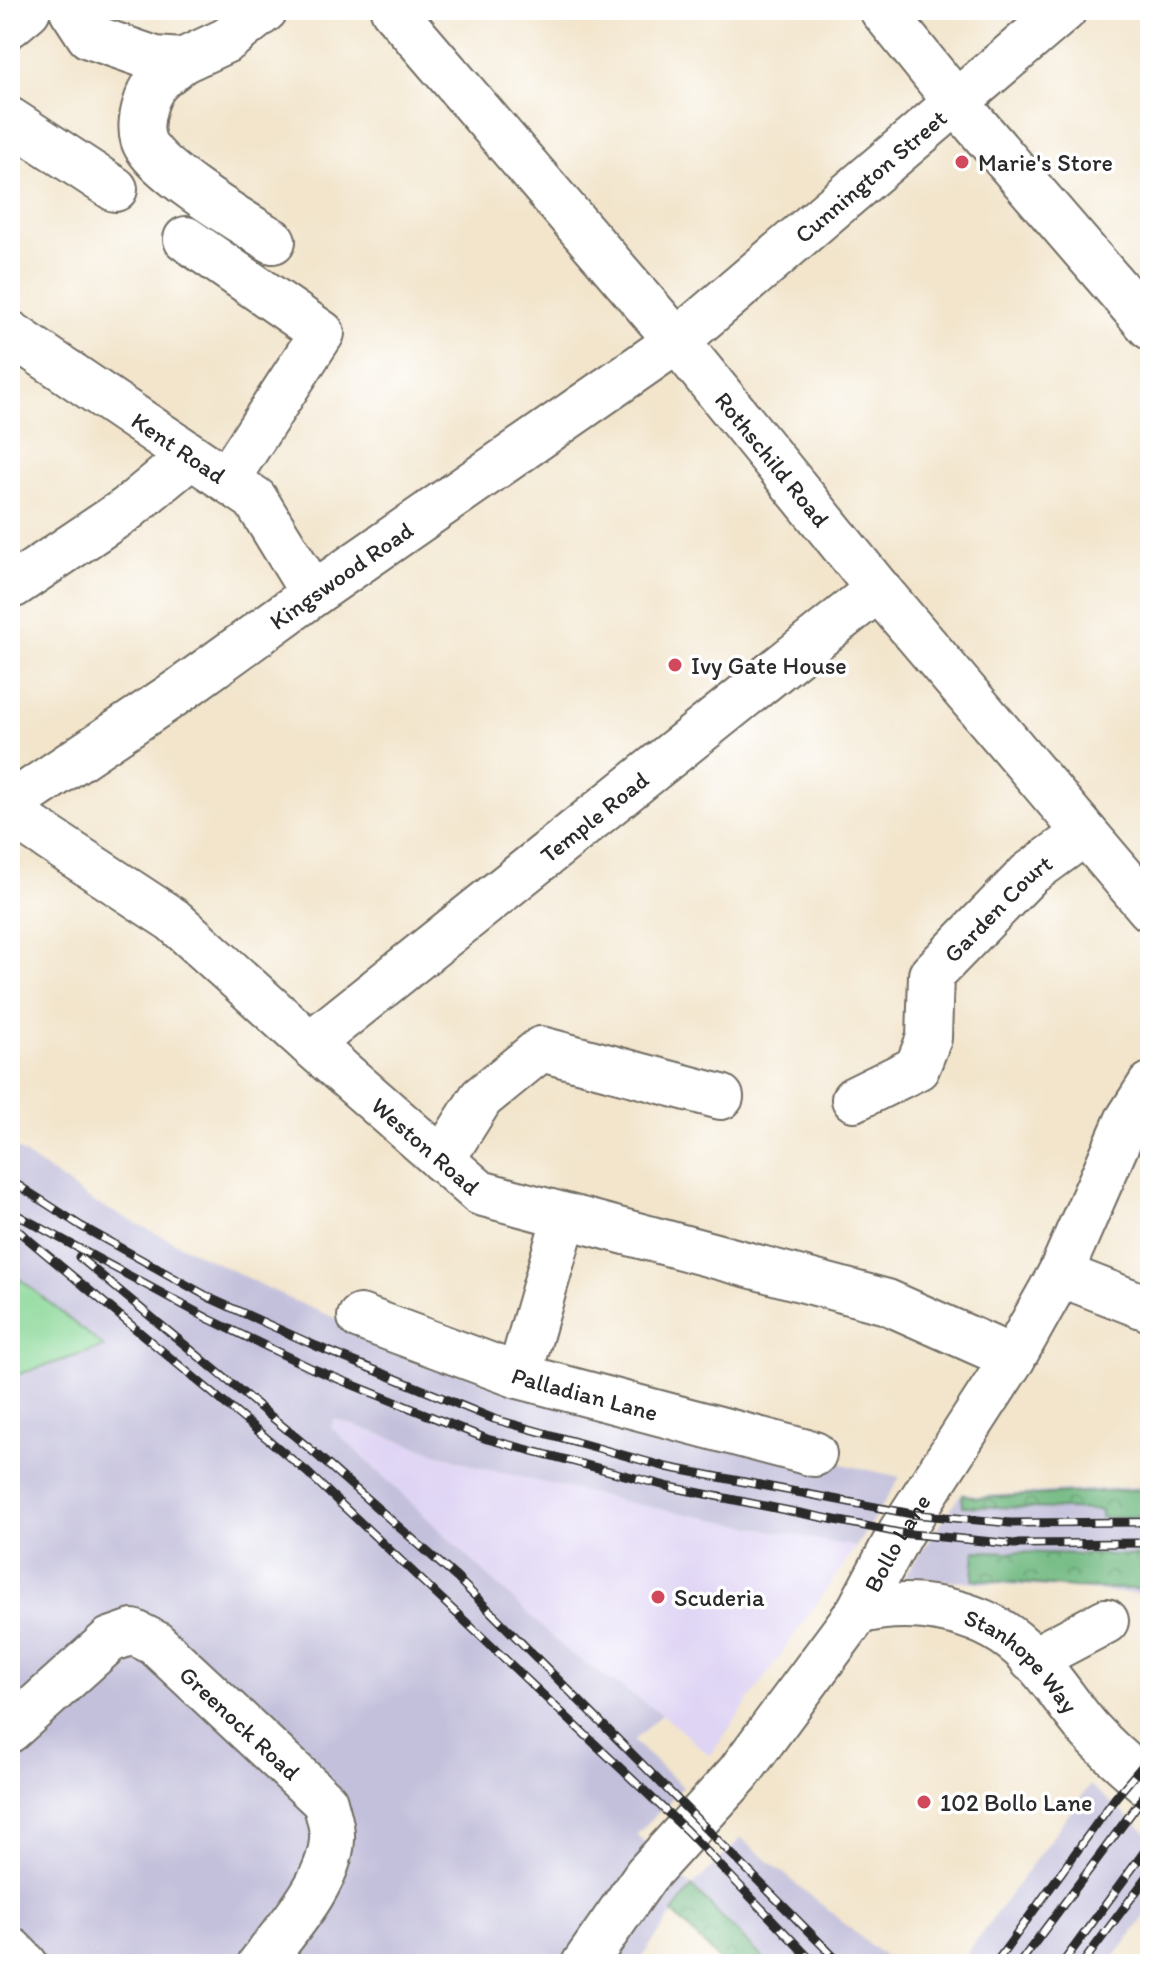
<svg xmlns="http://www.w3.org/2000/svg" width="1160" height="1974" font-family="Itim,sans-serif">
	<style>
		.built { fill: #dfd4f4 }
		.industrial { fill: #c3c0db }
		.forest { fill: url(#forest-crowns); stroke: #4c7255; stroke-width: 2 }
		.garden { fill: #88d796; stroke: #5a8160; stroke-width: 2 }
		.lines { fill: none; stroke-linecap: round; stroke-linejoin: round }
		.minor-casing { stroke: #716c63; stroke-width: 48 }
		.minor { stroke: #fff; stroke-width: 44 }
		.rail-casing { stroke: #2b2b2b; stroke-width: 9 }
		.rail { stroke: #fff; stroke-width: 6; stroke-dasharray: 18; stroke-linecap: butt }
		.poi-dot { fill: #d1495b; stroke: #fff; stroke-width: 3 }
		.labels { text-anchor: middle; dominant-baseline: central; stroke-width: 7; stroke-linejoin: round; paint-order: stroke }
		.poi-label { font-size: 24px; fill: #2b2b2b; stroke: #fff; text-anchor: start }
		.street-label { font-size: 24px; fill: #2b2b2b; stroke: #fff }
	</style>
	<defs>
		<pattern id="forest-crowns" width="20" height="18" patternUnits="userSpaceOnUse" patternTransform="scale(2)"><rect width="20" height="18" fill="#6eb87f"/><path d="M2 6a3 3 0 1 1 6 0M12 15a3 3 0 1 1 6 0" fill="none" stroke="#5b9668"/></pattern>
	</defs>
	<rect width="100%" height="100%" fill="#fff"/>
	<filter id="ink" filterUnits="userSpaceOnUse"><feTurbulence type="fractalNoise" baseFrequency=".0125" numOctaves="2"/><feDisplacementMap in="SourceGraphic" scale="16" xChannelSelector="R" yChannelSelector="G"/><feConvolveMatrix kernelMatrix="1 2 1 2 8 2 1 2 1" color-interpolation-filters="sRGB"/></filter>
	<filter id="wash" filterUnits="userSpaceOnUse"><feTurbulence type="fractalNoise" baseFrequency=".006" numOctaves="4" result="noise"/><feDisplacementMap in="SourceGraphic" scale="32" xChannelSelector="R" yChannelSelector="G"/><feGaussianBlur stdDeviation="1.8" result="paint"/><feColorMatrix in="noise" values="0 0 0 0 0 0 0 0 0 0 0 0 0 0 0 0 0 1.4 0 .05"/><feComposite in="paint" operator="in"/></filter>
	<g filter="url(#wash)">
		<rect width="100%" height="100%" fill="#f2e5cc"/>
		<path class="built" d="M334,1419l144,48 157,37 221,43 -146,209 -48,-42 -94,-62 -237,-225z"/>
		<path class="industrial" d="M10,1144l83,58 199,98 217,90 391,87 -44,70 -221,-43 -157,-37 -143,-48 -4,8 237,225 94,62 -29,27 50,46 -47,48 56,52 49,-49 152,126h-124l-77,-77 -55,77h-627v-587l93,-30 -93,-76z
			M1150,1486v109l-246,-18 58,-85 16,4z
			M1090,1785l60,50v75l-41,54h-150z"/>
		<path class="forest" d="M1150,1489v27l-49,2v-8l-138,-4 -1,-12 16,4z
			M975,1551l175,5v33l-75,-1 -102,-9z
			M692,1887l77,77h-46l-50,-51z"/>
		<path class="garden" d="M10,1271l94,76 -94,30z"/>
	</g>
	<g filter="url(#ink)">
		<g class="lines">
			<g class="minor-casing">
				<g id="minor">
					<path d="M72,10l17,26 66,23 27,2 45,-21 38,-30"/>
					<path id="s1" d="M393,10l284,331 201,248 272,320"/>
					<path d="M882,10l74,92 194,225"/>
					<path d="M10,25l18,-15"/>
					<path d="M182,61c-8,7 -17,13 -24,20 -12,13 -20,41 -15,58 6,28 104,86 130,102"/>
					<path d="M10,120l105,69"/>
					<path d="M186,239l136,94 -95,146"/>
					<path id="s2" d="M10,333l245,166 58,95"/>
					<path d="M10,582l4,3 113,-76 64,-53"/>
					<path id="s3" d="M10,812l10,-14 159,-107 134,-97 364,-253 387,-331"/>
					<path id="s4" d="M10,813l163,107 137,124 170,149 407,109 126,56"/>
					<path id="s5" d="M310,1044l568,-455"/>
					<path id="s6" d="M854,1099l63,-31 12,-30 2,-63 98,-101 56,-41"/>
					<path d="M442,1160l39,-62 60,-49 180,48"/>
					<path d="M1060,1274l90,35"/>
					<path id="s7" d="M360,1317l159,59 295,78"/>
					<path d="M519,1376l46,-160"/>
					<path id="s8" d="M858,1612c52,-14 121,-3 162,34 26,23 45,55 67,81 19,22 41,40 63,59"/>
					<path d="M1032,1660l74,-39"/>
					<path id="s9" d="M10,1730l100,-90 23,-8 22,11 170,159c3,12 8,26 7,38 -3,44 -46,90 -72,124"/>
					<path d="M10,1949l15,15"/>
					<path id="s10" d="M584,1964l62,-89 92,-101 120,-162 42,-79 113,-175 47,-84 67,-153 23,-36"/>
				</g>
			</g>
			<use href="#minor" class="minor"/>
			<g class="rail-casing">
				<path id="rail" d="M10,1180l71,46 131,73 104,47 178,73 172,48 246,47 98,9 140,-1
					M10,1211l199,108 102,49 176,71 183,48 230,46 114,11 136,-1
					M10,1224l297,248 379,358 129,134
					M79,1257l230,191 148,130 384,386
					M995,1964l121,-167 34,-40
					M1019,1964l131,-176
					M1062,1964l88,-120
					M1082,1964l68,-91"/>
			</g>
			<use href="#rail" class="rail"/>
		</g>
	</g>
	<g class="poi-dot">
		<circle cx="962" cy="162" r="8"/>
		<circle cx="675" cy="665" r="8"/>
		<circle cx="658" cy="1597" r="8"/>
		<circle cx="924" cy="1802" r="8"/>
	</g>
	<g class="labels">
		<g class="poi-label">
			<text x="978" y="162">Marie's Store</text>
			<text x="691" y="665">Ivy Gate House</text>
			<text x="674" y="1597">Scuderia</text>
			<text x="940" y="1802">102 Bollo Lane</text>
		</g>
		<g class="street-label">
			<text stroke="none"><textPath href="#s3" startOffset="1072">Cunnington Street</textPath></text>
			<text stroke="none"><textPath href="#s2" startOffset="204">Kent Road</textPath></text>
			<text stroke="none"><textPath href="#s1" startOffset="588">Rothschild Road</textPath></text>
			<text stroke="none"><textPath href="#s3" startOffset="408">Kingswood Road</textPath></text>
			<text stroke="none"><textPath href="#s5" startOffset="364">Temple Road</textPath></text>
			<text stroke="none"><textPath href="#s6" startOffset="260">Garden Court</textPath></text>
			<text stroke="none"><textPath href="#s4" startOffset="534">Weston Road</textPath></text>
			<text stroke="none"><textPath href="#s7" startOffset="238">Palladian Lane</textPath></text>
			<text stroke="none"><textPath href="#s10" startOffset="526">Bollo Lane</textPath></text>
			<text stroke="none"><textPath href="#s8" startOffset="182">Stanhope Way</textPath></text>
			<text stroke="none"><textPath href="#s9" startOffset="300">Greenock Road</textPath></text>
		</g>
	</g>
	<rect width="1160" height="1974" fill="none" stroke="#fff" stroke-width="40"/>
</svg>
